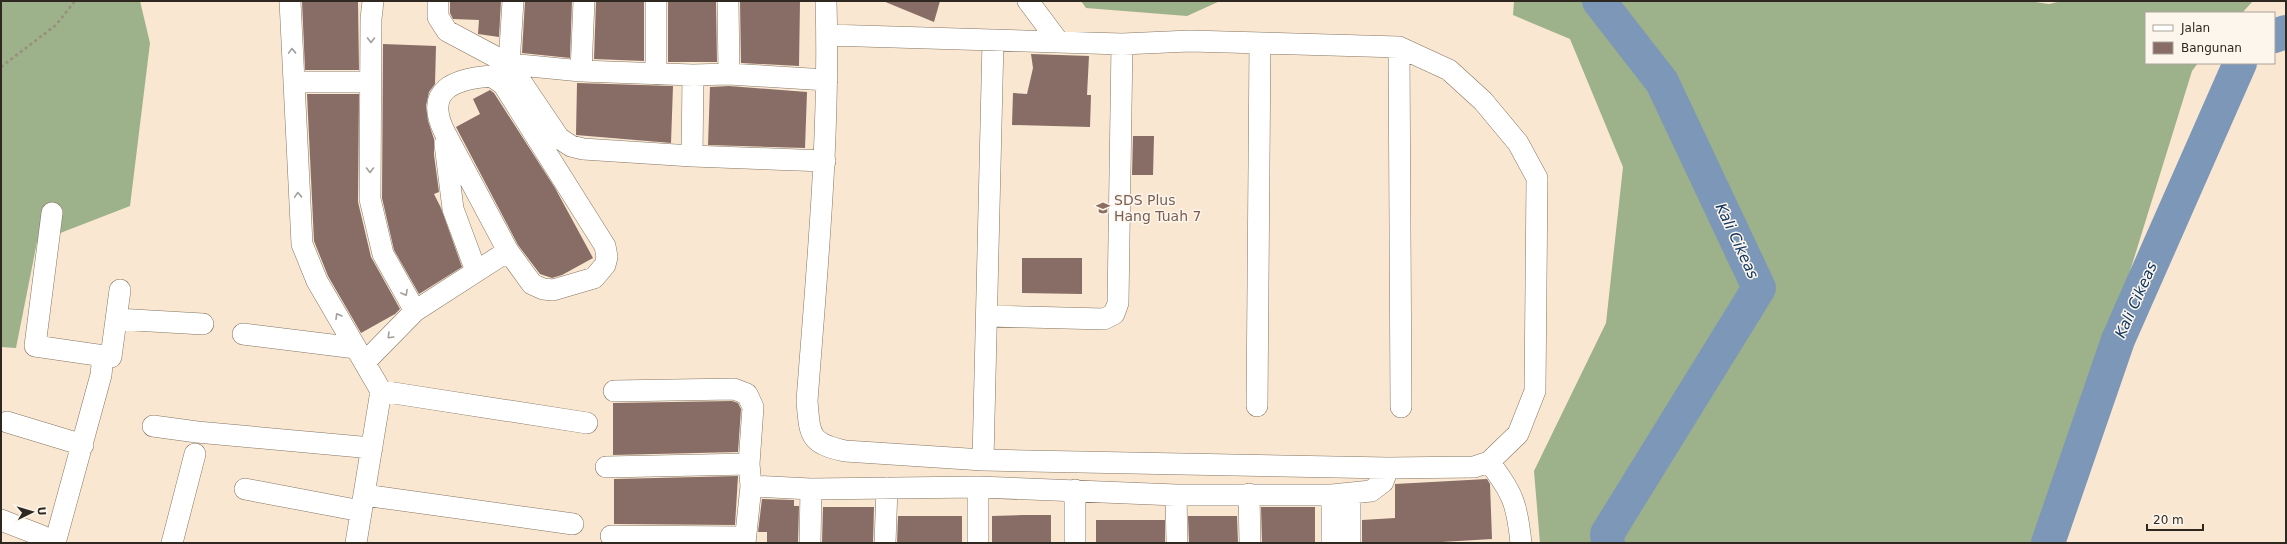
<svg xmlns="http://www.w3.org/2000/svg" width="2287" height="544" font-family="'DejaVu Sans',sans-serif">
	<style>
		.forest { fill: #9db18a }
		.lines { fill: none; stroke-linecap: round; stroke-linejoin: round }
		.river { stroke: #7c97b8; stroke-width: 34 }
		.building { fill: #876d66 }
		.minor-casing { stroke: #857562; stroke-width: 22 }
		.path { stroke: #9a8e7e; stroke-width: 2.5; stroke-dasharray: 3 3; stroke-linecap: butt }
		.minor { stroke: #fff; stroke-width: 21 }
		.oneway { stroke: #a19e9b }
		.labels { text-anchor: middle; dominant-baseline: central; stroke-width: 3; stroke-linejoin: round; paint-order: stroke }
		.education-label { font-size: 14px; fill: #785e54; stroke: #fdf6ed; text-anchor: start }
		.water-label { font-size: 15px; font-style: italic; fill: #103763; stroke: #fdf6ed }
	</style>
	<rect width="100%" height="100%" fill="#f9e7d1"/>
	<path class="forest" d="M1,1h139l10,42 -20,163 -93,36 -21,106 -15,-1z
		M1081,1h139l-33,15 -101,-8z
		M1514,1h514l21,3 13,-3h191l-11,12h-96v50h52l-6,8 -136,439 -13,33h-503l-6,-72 72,-148 17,-156 -53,-128 -57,-24z"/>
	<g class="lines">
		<path class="river" d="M1599,1l63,81 97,206 -152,246 1,9
			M2274,36l12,-4
			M2048,543l70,-203 122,-277"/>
	</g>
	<path class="building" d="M302,1l56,1 1,68h-54z
		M450,1h51l-2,36 -21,-3 1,-14 -26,-1 -3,-6z
		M525,1h47l-2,57 -48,-5z
		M596,1h48v60l-50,-2z
		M668,1h48l1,61h-49z
		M740,1h60l-1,65 -58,-3z
		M883,1h57l-6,21z
		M383,44l53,2 -1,38 -6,8 -3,14 2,15 6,18v16l5,37 -5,2 7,14 21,59 -43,27 -25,-44 -12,-52z
		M1031,54l58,2 -2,39h4l-1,32 -78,-2 1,-32 14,1 6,-26z
		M577,83l96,3 -2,57 -95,-8z
		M729,86l78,6 -2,56 -97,-3 2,-58z
		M490,90l4,3 61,95 38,70 -31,17 -10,3 -12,-4 -22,-29 -62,-118 24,-13 -7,-15z
		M307,94h52l-1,108 13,55 29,52 -5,5 -34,19 -33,-57 -14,-35z
		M1133,136h21l-1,39h-21z
		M1022,258h60v36l-60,-1z
		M732,401l6,2 3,6 -3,43 -125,3v-52z
		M738,476l-3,49 -121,-1v-45z
		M1487,479l3,5 2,55 -67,4h-63v-23l33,-2v-34z
		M762,499l32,1v6h5l-1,37h-31v-11h-9z
		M823,507h51l-1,36h-51z
		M1261,507h54v36h-53z
		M1023,515h28v28h-59v-27z
		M898,516h64v27h-65z
		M1188,516h49l1,27h-49z
		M1096,520h69v23h-69z"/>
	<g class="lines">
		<g class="minor-casing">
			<path id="minor" d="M290,1l12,243 15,37 64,110 -25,152
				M373,1l-2,18 -1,180 13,55 32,57
				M438,1v16l9,14 62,33 72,7 112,4 36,-1 98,6
				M513,1l-4,63 50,74 12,8 12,3 109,7 133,5
				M728,1l1,73
				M826,1c4,134 -9,267 -19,400 3,35 2,42 38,50l138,9 405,8 86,-1 15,-5 29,-28 17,-43 2,-213 -19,-35 -35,-42 -34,-31 -50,-23 -209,-6 -68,3 -295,-9
				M1028,1l30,40
				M1399,47l2,360
				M581,71l3,-70
				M656,74v-73
				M491,76l12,8 102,162 2,11 -2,8 -11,13 -41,12 -10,-1 -11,-5 -24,-33 -64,-120c-20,-42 11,-52 47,-55z
				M294,82h76
				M445,144l8,65 23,62
				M692,156l1,-81
				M52,213l-17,133 76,11 9,-67
				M987,316l117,3 10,-5 4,-11 4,-259
				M116,319l87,5
				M243,334l113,14
				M365,362l50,-51 93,-60
				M381,391l206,32
				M614,391l120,-2 13,5 6,13 -4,57 2,22 60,3 167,-2 198,8h156l39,-4 12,-9 5,-14
				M1257,406l3,-363
				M7,422l76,23
				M153,426l44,6 175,16
				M983,460l10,-419
				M1489,462c24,31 28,42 32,81
				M606,467l143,-3
				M245,489l116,22
				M1249,494l1,49
				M1350,494v49
				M364,495l209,29
				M1176,495l1,48
				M1332,495v48
				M1,520l41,16 9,7
				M611,536l134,1
				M55,543l46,-168 2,-20
				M172,543l23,-89
				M745,543l6,-57
				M810,543l1,-54
				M885,543l2,-55
				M978,543v-56
				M1075,543v-53"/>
		</g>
		<path class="path" d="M1,67l55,-42 19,-24"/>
		<use href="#minor" class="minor"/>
	</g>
	<defs><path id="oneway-chevron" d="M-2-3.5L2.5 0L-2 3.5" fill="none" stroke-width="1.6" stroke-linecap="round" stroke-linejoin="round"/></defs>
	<g class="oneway">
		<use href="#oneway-chevron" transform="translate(371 40) rotate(90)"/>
		<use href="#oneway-chevron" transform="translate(292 51) rotate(-92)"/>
		<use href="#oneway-chevron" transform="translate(370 170) rotate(90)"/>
		<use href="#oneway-chevron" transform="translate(298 195) rotate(-92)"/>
		<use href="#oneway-chevron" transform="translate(405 293) rotate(61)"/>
		<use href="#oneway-chevron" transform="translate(338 316) rotate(-120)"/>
		<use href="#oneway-chevron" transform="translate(390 336) rotate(135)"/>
	</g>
	<defs>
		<g id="school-bare" transform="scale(1.08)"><path d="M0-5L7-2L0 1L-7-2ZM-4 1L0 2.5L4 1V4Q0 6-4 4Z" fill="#8d6e63" stroke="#fdf6ed" stroke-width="2.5" paint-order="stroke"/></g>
	</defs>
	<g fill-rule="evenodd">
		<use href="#school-bare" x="1103" y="208"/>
	</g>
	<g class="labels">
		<g class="education-label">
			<text x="1114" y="200">SDS Plus<tspan x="1114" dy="16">Hang Tuah 7</tspan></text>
		</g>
		<g class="water-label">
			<text transform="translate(1737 241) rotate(65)">Kali Cikeas</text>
			<text transform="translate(2136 300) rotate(-66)">Kali Cikeas</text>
		</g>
	</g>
	<rect width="2287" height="544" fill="none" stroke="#2f2820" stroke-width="4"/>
	<rect x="2145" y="12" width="130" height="52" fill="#fdf6ed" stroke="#aba49b"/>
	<rect x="2153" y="25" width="20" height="6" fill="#ffffff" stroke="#aba49b"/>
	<text x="2181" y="32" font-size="12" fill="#2f2820">Jalan</text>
	<rect x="2153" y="42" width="20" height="12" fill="#876d66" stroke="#aba49b"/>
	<text x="2181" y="52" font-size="12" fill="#2f2820">Bangunan</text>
	<g transform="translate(32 512) rotate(85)" stroke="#fdf6ed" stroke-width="3" paint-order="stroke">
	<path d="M0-3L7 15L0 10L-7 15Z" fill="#2f2820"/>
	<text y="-6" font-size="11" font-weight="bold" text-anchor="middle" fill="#2f2820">U</text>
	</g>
	<path d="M2147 524v6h56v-6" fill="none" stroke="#2f2820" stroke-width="2"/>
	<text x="2153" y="524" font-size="12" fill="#2f2820" stroke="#fdf6ed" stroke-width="3" paint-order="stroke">20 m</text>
</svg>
